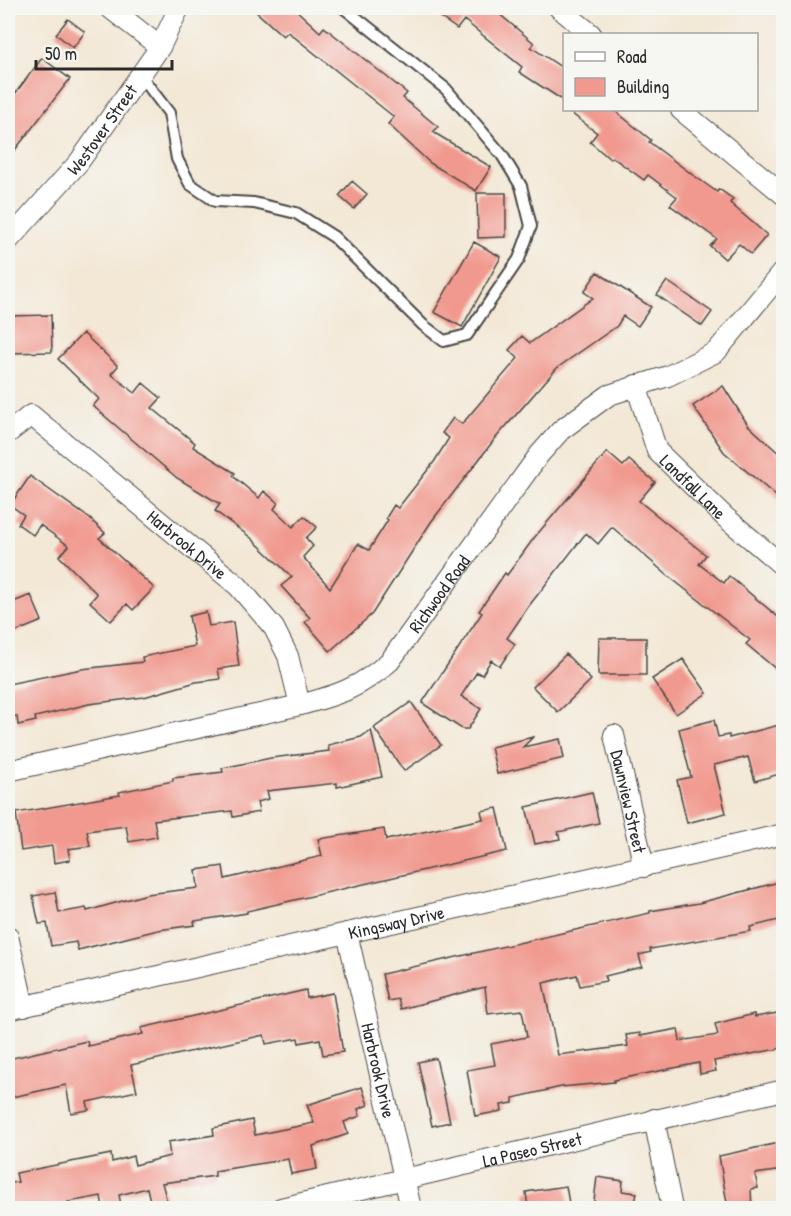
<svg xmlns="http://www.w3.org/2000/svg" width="791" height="1216" font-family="'Patrick Hand',sans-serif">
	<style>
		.building { fill: #f1998e }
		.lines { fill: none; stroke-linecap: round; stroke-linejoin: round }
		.lane-casing { stroke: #494745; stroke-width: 14 }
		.street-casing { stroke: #494745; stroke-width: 22 }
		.lane { stroke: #fff; stroke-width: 10 }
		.street { stroke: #fff; stroke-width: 20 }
		.labels { text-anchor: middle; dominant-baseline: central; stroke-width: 5; stroke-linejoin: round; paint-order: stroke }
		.street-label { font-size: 18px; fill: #2b2b2b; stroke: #f6f6f2 }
	</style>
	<rect width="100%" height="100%" fill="#f6f6f2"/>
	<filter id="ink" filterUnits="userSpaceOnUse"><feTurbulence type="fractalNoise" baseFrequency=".0167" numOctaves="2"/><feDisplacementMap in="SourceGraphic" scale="12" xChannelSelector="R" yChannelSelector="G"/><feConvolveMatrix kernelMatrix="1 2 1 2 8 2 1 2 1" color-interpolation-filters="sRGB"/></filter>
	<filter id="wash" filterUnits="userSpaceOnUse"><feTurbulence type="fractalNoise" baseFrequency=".008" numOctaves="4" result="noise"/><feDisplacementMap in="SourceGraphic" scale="24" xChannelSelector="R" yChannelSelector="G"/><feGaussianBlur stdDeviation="1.35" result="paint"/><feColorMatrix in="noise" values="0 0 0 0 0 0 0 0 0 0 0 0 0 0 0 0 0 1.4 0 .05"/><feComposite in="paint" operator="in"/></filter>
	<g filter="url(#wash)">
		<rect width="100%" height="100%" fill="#f3e8d6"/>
		<g id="blocks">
			<path class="building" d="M252,8h42l26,24 4,-5 83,66 -4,5 35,29 -5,5 58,35 -15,24 -46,-28 -42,-39 6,-7 -106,-85 -5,4z
				M427,8h65l42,35 -3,4 33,22v32l-45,-29 3,-5 -58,-47 -7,9z
				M68,19l17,13 -12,16 -17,-14z
				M42,58l28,21 -62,80v-56z
				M567,110h47l37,30 -2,2 44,33 24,17 2,-3 14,10 -3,4 37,32 -16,19 -12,-10 -14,15 -15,-13 7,-7 -47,-34 7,-8 -29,-22 -4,5 -32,-23 -2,2 -20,-17 7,-9z
				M352,181l15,13 -13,15 -15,-13z
				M477,193h29v44l-28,1z
				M474,242l27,15 -39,70 -28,-15z
				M597,272l54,35 -13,19 -15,-10 -6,10 -60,42 -63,72 -63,82 -59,92 -42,37 -25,-29 5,-4 -29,-32 11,-9 -42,-40 -35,-26 5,-7 -43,-26 -84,-72 6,-7 -41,-40 25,-26 35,33 -7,8 24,19 8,-10 18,15 -9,10 43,35 -2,4 42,26 -2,3 26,22 5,-7 14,12 -4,6 19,18 11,-11 13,11 -11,11 7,8 -10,11 27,31 28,-44 11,6 19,-30 -2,-2 8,-13 4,3 36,-46 15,-24 -7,-5 11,-15 9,6 56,-66 -9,-8 13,-14 8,7 63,-45 -9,-6z
				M667,281l45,31 -10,14 -45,-31z
				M51,315l1,37 -44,1v-37z
				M723,386l25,39 35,32v45l-59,-50 -31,-46z
				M607,452l16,14 6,-6 26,22 -16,19 67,54 -7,9 25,19 5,-7 54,45v54l-37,-31 4,-4 -83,-65 -55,-48 -14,17 -12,-11 -58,74 -21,31 8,6 -15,22 -9,-6 -9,15 -5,-3 -16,24 20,13 -13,20h-6l-40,-26 60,-90 -3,-2 26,-38 2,2 27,-37z
				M30,476l59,42 16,15 -6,5 55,50 -21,22 -6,-6 -16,17 -21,-19 7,-8 -38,-38 10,-10 -29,-21 -7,10 -15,-11 6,-9 -14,-10z
				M31,595l11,26 -34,14v-31z
				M206,612l3,14 24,-4 6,44 -21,3 2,10 -24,3 -52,15 -55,7 -54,13 1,4 -18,4 -1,-9 -9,2v-34l74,-15 61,-7 -1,-5 53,-11 -6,-30z
				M599,638h47v37h-48z
				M566,654l25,26 -33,32 -25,-25z
				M683,659l24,34 -31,21 -24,-35z
				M411,702l30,43 -37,26 -30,-43z
				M714,720l4,17 11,-2v3l54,-14v49l-28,8 -7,-24 -34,8 12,48 -39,10 -10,-43 14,-3 -12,-48z
				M371,730l11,47 -45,10v-4l-70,8 2,8 -12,3 2,10 -26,5 -1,-6 -78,9 3,17 -28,5 -3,-16 -39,5 3,15 -22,3 2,11 -16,3 -2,-17 -31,5 -5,-38 104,-18 -1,-3 54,-11v-3l50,-6 -1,-4 49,-10 58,-7 -1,-6 33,-8z
				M533,737l-10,10 37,-8 4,19 -67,16 -6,-27z
				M592,792l7,31 -41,9 2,7 -25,5 -9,-37z
				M497,808l10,43 -260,60v2l-53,8 1,4 -37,5 -80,20 -2,-8 -25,4 -4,-23 -8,1 -6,-28 22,-4 4,21 27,-5 1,3 60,-17 51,-6 -2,-18 27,-4 2,13 97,-23 -4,-17 66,-10 2,11 97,-21 -2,-8z
				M783,881v38l-33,8 1,4 -101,18 1,3 -12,3 3,12 -37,9 1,5 -26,5 -3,-11 -34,8 15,72 70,-9 -2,-11 14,-2v3l38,-7 2,12 38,-6 -3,-11 39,-10 1,3 28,-5v36l-69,13 2,10 -16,3 -1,-11 -85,17v2l-53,5 -48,11v5l-12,2 1,6 -27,5 -8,-46 28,-5 -4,-21 36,-7 -5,-27 -34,4 -3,-27 -84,22 -3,-10 -10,2 -6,-27 268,-61v-2l49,-8z
				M306,990l1,8 26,-5 10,59 -20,3 -3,-16 -21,4 -1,-5 -32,6 -2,-9 -133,30 6,26 -50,11 2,8 -18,3 -5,-28 -58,13v-39l79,-18 1,5 55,-12 -2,-6z
				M436,1058l14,64 -18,4 -14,-64z
				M362,1087l6,18 -10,4 2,7 -16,6 4,12 -35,12 4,23 -26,5 -3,-15 -73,12v5l-53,7 5,18 -16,4 -4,-17 -28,7 2,10 -18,3 -2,-12 -33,6 1,7h-61v-26l10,-1 -2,-9 95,-19 1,8 21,-6 2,9 35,-9 -2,-14 46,-7 -1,-7 39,-8 3,15 59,-12 -7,-18z
				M783,1142v28l-28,4 3,14 -7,1 1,20h-24l-9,-53z
				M597,1177l26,4 -1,10 15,2 -3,16h-41z
				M566,1186l4,23h-42l-2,-17z"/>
		</g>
	</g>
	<g filter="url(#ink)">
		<use href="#blocks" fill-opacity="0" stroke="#494745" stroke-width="1.5"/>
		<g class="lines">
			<g class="lane-casing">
				<path id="lane" d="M140,75l29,38 8,46 13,25 25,17 39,2 42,10 38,24 89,88 21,16 23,-6 52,-76 12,-33 -10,-40 -19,-31 -56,-66 -102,-81"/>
			</g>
			<g class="street-casing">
				<g id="street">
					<path d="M110,8l50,39"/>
					<path d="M559,8l32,26"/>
					<path d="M681,110l103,85"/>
					<path id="s1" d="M8,241l71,-79 81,-115 19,-39"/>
					<path id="s2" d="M636,385l21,66 68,66 59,50"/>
					<path id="s3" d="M8,433l23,-18 207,171 36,42 14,28 12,49"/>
					<path id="s4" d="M614,735l30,132"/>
					<path id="s5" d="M8,771l292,-66c38,-10 60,-17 90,-44l149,-206 22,-25 48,-35 59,-19 48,-24 68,-82"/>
					<path id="s6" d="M347,933l64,275"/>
					<path d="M8,936l16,71"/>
					<path id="s7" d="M8,1010l776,-176"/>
					<path d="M654,1119l18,89"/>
					<path id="s8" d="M281,1208l503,-118"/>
				</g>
			</g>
			<use href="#lane" class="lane"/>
			<use href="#street" class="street"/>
		</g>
	</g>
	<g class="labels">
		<g class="street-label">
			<text stroke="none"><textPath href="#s1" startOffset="146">Westover Street</textPath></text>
			<text stroke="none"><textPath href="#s2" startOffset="120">Landfall Lane</textPath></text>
			<text stroke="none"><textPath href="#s3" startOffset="232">Harbrook Drive</textPath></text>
			<text stroke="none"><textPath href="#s5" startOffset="484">Richwood Road</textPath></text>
			<text stroke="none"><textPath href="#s4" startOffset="68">Dawnview Street</textPath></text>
			<text stroke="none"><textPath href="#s7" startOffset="398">Kingsway Drive</textPath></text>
			<text stroke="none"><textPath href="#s6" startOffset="141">Harbrook Drive</textPath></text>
			<text stroke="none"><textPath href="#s8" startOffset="258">La Paseo Street</textPath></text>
		</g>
	</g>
	<rect width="791" height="1216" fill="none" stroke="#f6f6f2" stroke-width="30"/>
	<rect x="563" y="33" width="195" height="78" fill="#f6f6f2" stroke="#a5a5a2" stroke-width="1.5"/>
	<rect x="575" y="52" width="30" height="9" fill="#ffffff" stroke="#a5a5a2" stroke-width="1.5"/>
	<text x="617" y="63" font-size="18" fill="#2b2b2b">Road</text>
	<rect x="575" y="78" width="30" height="18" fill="#f1998e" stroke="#a5a5a2" stroke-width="1.5"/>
	<text x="617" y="93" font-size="18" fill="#2b2b2b">Building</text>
	<path d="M36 60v9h136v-9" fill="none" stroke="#2b2b2b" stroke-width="3"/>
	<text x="45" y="60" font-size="18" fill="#2b2b2b" stroke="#f6f6f2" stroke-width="4.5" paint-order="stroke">50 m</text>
</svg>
